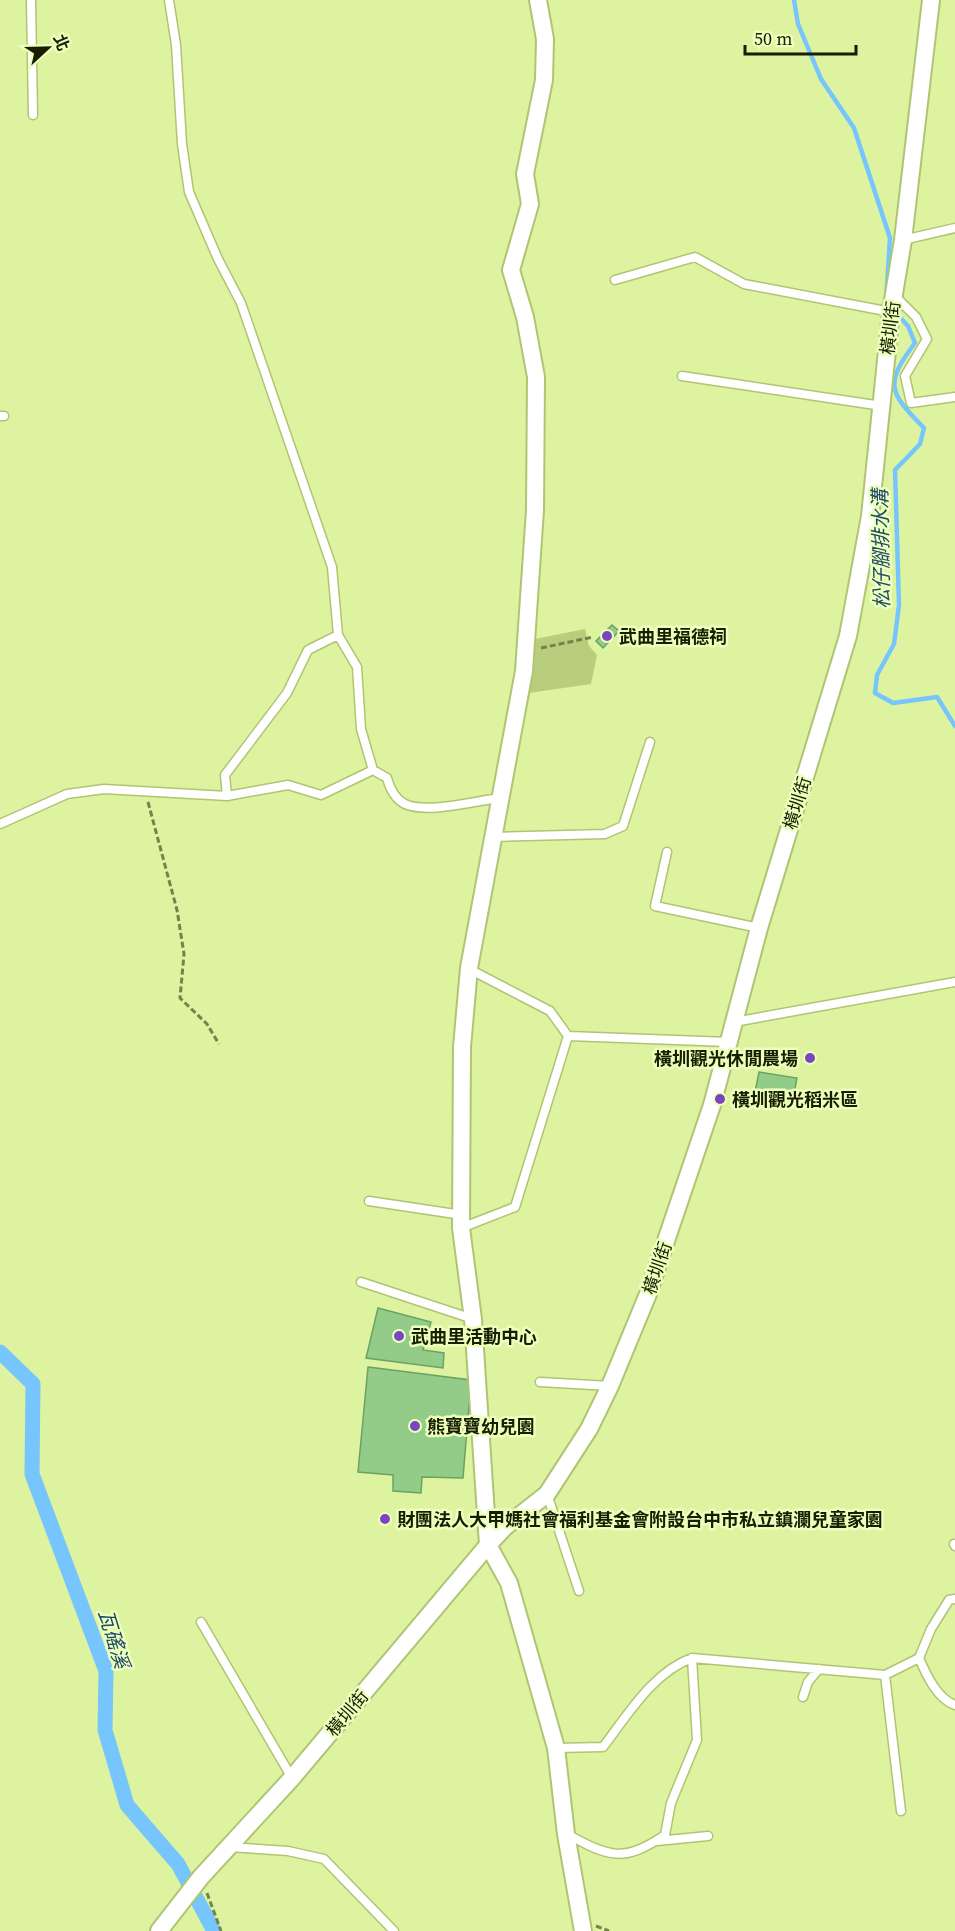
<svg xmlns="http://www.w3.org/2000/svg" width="955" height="1931" font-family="'Source Serif 4','Noto Sans TC',serif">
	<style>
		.green { fill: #b9ce7d }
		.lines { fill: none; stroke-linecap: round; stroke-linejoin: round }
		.stream { stroke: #76c5fc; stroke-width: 4.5 }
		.canal { stroke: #76c5fc; stroke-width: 15 }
		.building { fill: #93cb89; stroke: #6ba262; stroke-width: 1.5 }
		.lane-casing { stroke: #b0c574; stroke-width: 11 }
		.street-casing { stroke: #b0c574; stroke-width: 20 }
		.path { stroke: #74824b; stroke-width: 3; stroke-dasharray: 6 3; stroke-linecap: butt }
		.lane { stroke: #fff; stroke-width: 8 }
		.street { stroke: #fff; stroke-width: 16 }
		.poi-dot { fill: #7b46bd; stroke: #ecffbd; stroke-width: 2 }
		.labels { text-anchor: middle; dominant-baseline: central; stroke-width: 5; stroke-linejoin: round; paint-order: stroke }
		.street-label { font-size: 18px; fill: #181f00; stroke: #ecffbd }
		.poi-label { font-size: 18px; font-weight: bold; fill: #181f00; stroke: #ecffbd; text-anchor: start }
		.water-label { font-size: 20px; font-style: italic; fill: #204a67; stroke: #ecffbd }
	</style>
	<rect width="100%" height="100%" fill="#ddf3a0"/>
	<path class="green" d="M585,629l4,17 8,9 -6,29 -62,9 6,-54z"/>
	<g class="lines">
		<path class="stream" d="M794,0l4,24 23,55 33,49 36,110 -4,63
			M895,312l13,14 7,17c-32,42 -25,50 9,85l-4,16 -25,26 4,135 -5,39 -17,31 -2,18 18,10 44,-6 18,29"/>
		<path class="canal" d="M0,1352l33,32 -1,90 74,197 -1,59 22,75 51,59 36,67"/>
	</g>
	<path class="building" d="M612,625l7,6 -16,17 -7,-7z
		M759,1072l38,6 -4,20 -38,-6z
		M378,1308l53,14 -8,28 21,3 -1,15 -77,-10z
		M368,1367l103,13 -8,98 -41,-1 -1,16 -28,-2v-16l-35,-3z"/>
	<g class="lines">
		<g class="lane-casing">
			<path id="lane" d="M31,0l2,115
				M169,0l7,45 6,99 7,48 29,67 23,44 91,264 6,68 19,32 4,62 12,41 14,8c3,11 8,21 18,26 21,10 71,-3 94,-6
				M903,240l52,-12
				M615,280l80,-23 49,27 147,28
				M894,295l22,22 11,22 -22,37 6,27 44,-6
				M682,376l200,30
				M0,416h4
				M227,796l-2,-21 62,-82 21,-43 30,-15
				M0,824l67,-30 37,-5 123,7 61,-11 33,10 52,-25
				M493,837l112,-3 18,-8 27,-84
				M667,852l-12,54 104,22
				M469,969l81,42 18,25 161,6
				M734,1022l221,-40
				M369,1201l93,14
				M461,1228l54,-21 53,-171
				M361,1282l112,37
				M540,1382l70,4
				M547,1494l32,97
				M954,1544l1,2
				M201,1622l91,156
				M919,1658c7,16 18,41 36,47
				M885,1675l16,136
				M803,1697l5,-15 11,-13
				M556,1748l47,-1c24,-31 50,-75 89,-89l193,17 34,-17 12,-29 18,-29 6,-1
				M567,1834c42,23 56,29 98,1l6,-32 26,-63 -5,-82
				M657,1841l51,-5
				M229,1847l59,4 36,8 70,72"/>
		</g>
		<g class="street-casing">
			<path id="street" d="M538,0l7,39 -1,41 -19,94 5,30 -19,66 14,47 11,60 -1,133 -11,161 -55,297 -7,79 -1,181 12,91 15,226 21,38 47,165 10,86 17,97
				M159,1931l42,-54 91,-99 196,-233 17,-18 42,-33 42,-65 21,-43 38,-92 64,-189 47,-177 89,-292 22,-120 21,-204 12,-72 28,-240"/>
		</g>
		<path class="path" d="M541,648l52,-11
			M148,802l29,108 7,44 -4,44 27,26 12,20
			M207,1893l14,38
			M596,1926l13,5"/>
		<use href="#lane" class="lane"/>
		<use href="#street" class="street"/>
	</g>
	<g class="poi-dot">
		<circle cx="607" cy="636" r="6"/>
		<circle cx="810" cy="1058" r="6"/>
		<circle cx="720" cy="1099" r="6"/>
		<circle cx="399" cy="1336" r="6"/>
		<circle cx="415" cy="1426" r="6"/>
		<circle cx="385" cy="1519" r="6"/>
	</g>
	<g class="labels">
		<g class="street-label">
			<text transform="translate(890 328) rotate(-83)">橫圳街</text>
			<text transform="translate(797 803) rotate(-73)">橫圳街</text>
			<text transform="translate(657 1268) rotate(-71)">橫圳街</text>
			<text transform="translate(347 1713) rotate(-50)">橫圳街</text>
		</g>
		<g class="poi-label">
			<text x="619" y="636">武曲里福德祠</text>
			<text x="798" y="1058" text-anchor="end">橫圳觀光休閒農場</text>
			<text x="732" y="1099">橫圳觀光稻米區</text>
			<text x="411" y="1336">武曲里活動中心</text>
			<text x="427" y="1426">熊寶寶幼兒園</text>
			<text x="397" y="1519">財團法人大甲媽社會福利基金會附設台中市私立鎮瀾兒童家園</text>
		</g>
		<g class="water-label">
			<text transform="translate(881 549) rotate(-91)">松仔腳排水溝</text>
			<text transform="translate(114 1639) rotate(73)">瓦磘溪</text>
		</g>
	</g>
	<g transform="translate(48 48) rotate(68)" stroke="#ecffbd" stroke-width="4.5" paint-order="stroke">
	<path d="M0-4.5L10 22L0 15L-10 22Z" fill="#181f00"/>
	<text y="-9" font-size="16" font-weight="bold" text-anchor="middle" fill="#181f00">北</text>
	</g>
	<path d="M745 45v9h111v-9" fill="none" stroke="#181f00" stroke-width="3"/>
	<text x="754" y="45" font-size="18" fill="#181f00" stroke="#ecffbd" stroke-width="4.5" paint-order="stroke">50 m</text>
</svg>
